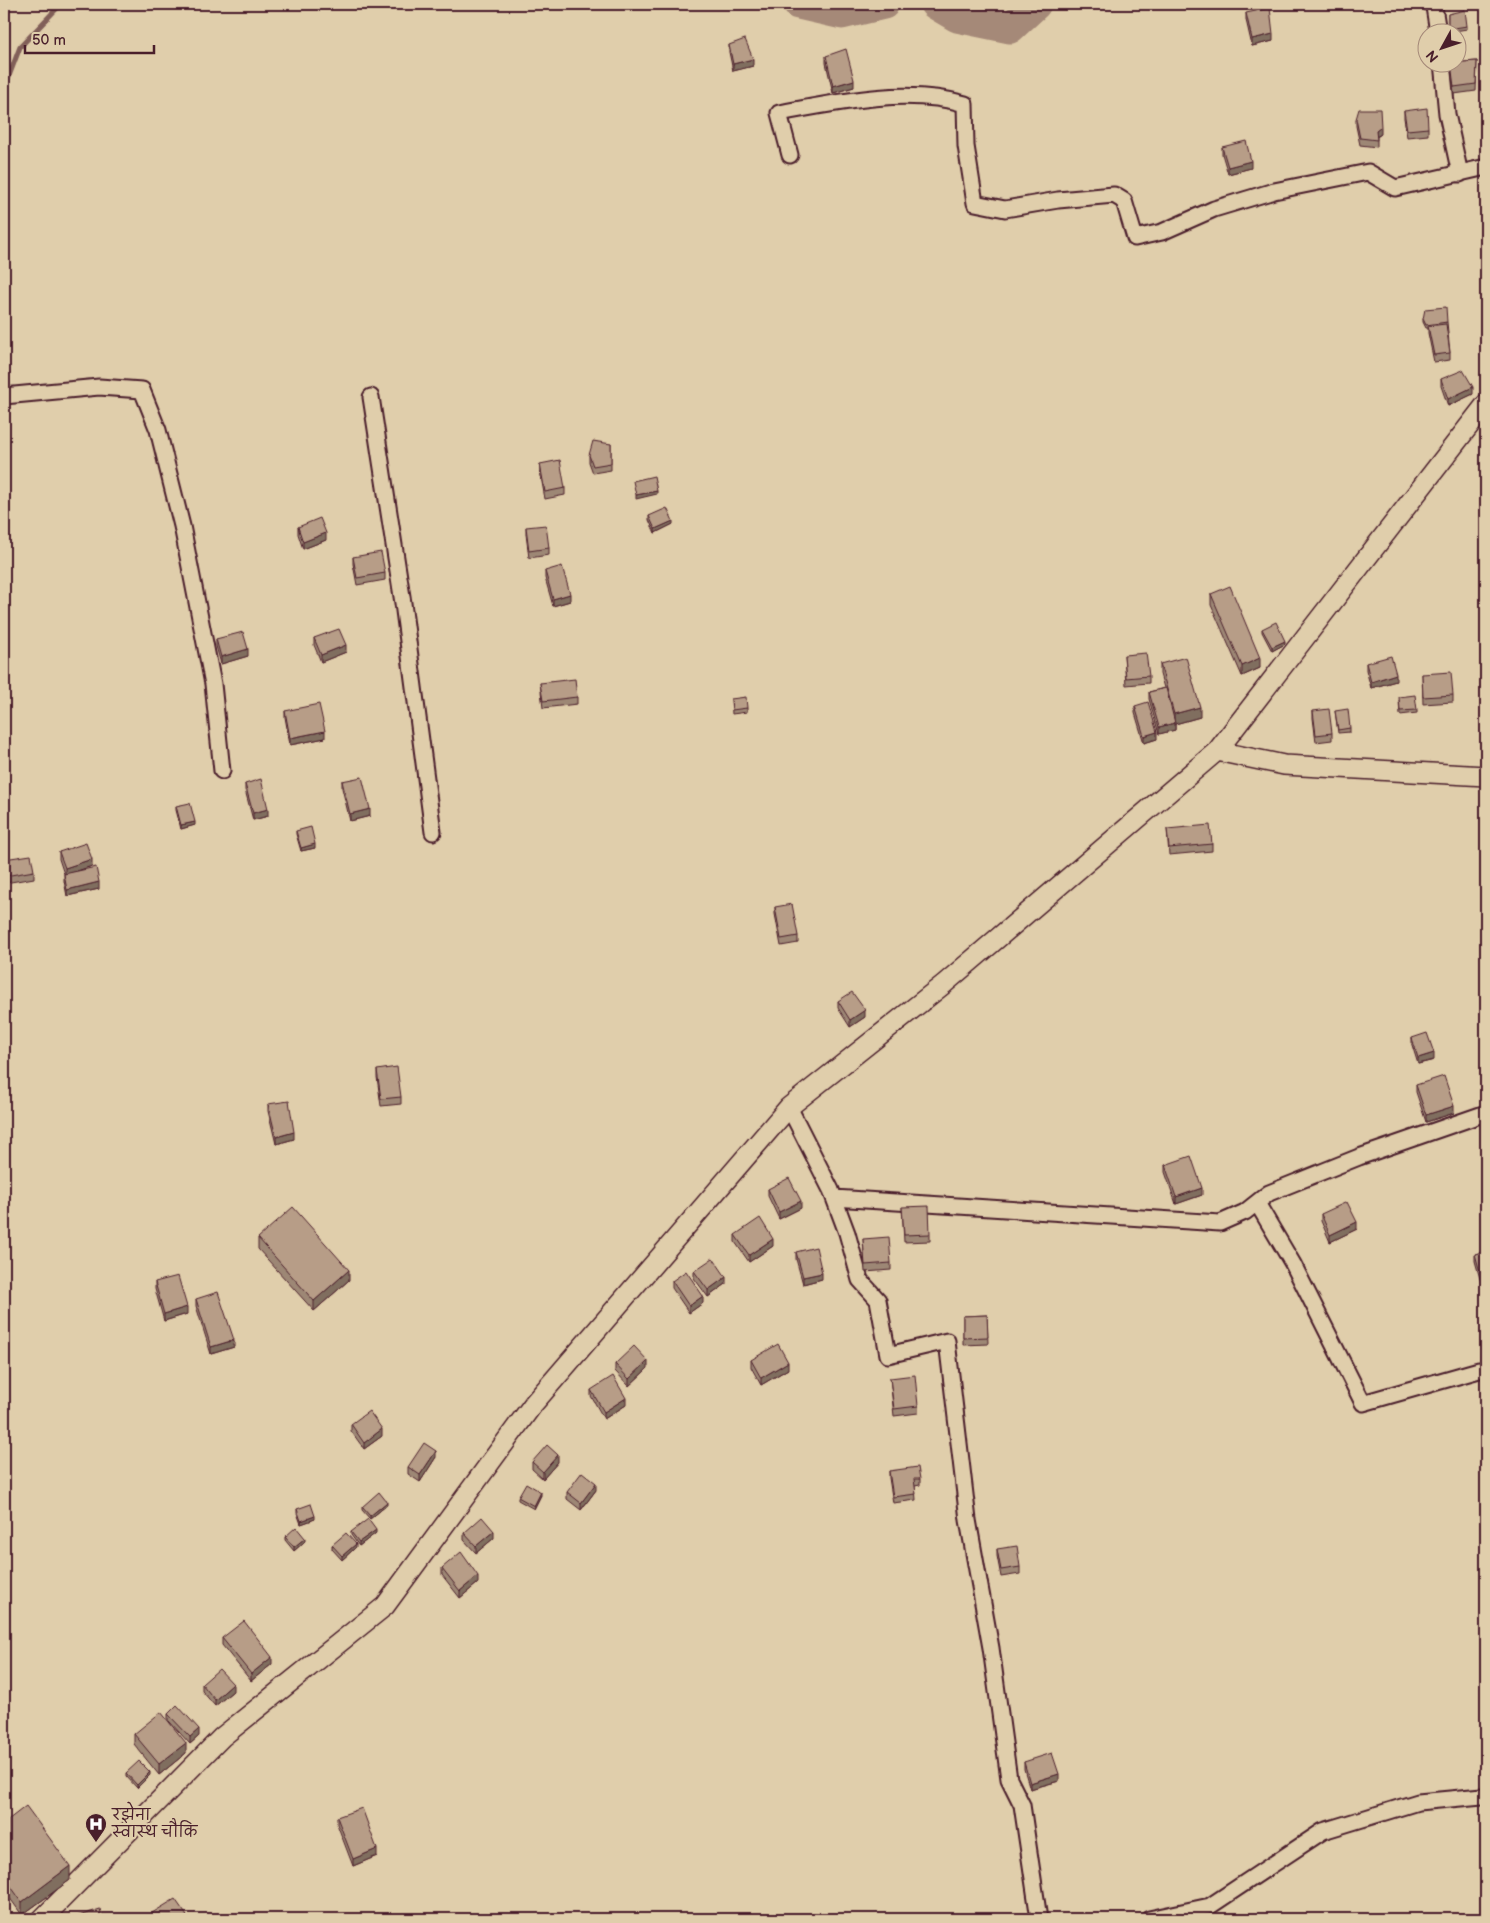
<svg xmlns="http://www.w3.org/2000/svg" width="1490" height="1923" font-family="'Balsamiq Sans','Playpen Sans Deva',sans-serif">
	<style>
		.lines { fill: none; stroke-linecap: round; stroke-linejoin: round }
		.stream { stroke: #815f59; stroke-width: 5 }
		.river { stroke: #a58978; stroke-width: 31 }
		.minor-casing { stroke: #4a1f2b; stroke-width: 19 }
		.tertiary-casing { stroke: #4a1f2b; stroke-width: 22 }
		.minor { stroke: #e0ceab; stroke-width: 15 }
		.tertiary { stroke: #e0ceab; stroke-width: 19 }
		.wall { fill: #9d8774; stroke: #4a1f2b }
		.shaded-wall { fill: #806e5e; stroke: #4a1f2b }
		.building { fill: #b79d87; stroke: #4a1f2b }
		.labels { text-anchor: middle; dominant-baseline: central; stroke-width: 4; stroke-linejoin: round; paint-order: stroke }
		.poi-label { font-size: 15px; fill: #4a1f2b; stroke: #e0ceab; text-anchor: start }
	</style>
	<rect width="100%" height="100%" fill="#e0ceab"/>
	<filter id="ink" filterUnits="userSpaceOnUse"><feTurbulence type="fractalNoise" baseFrequency=".02" numOctaves="2"/><feDisplacementMap in="SourceGraphic" scale="10" xChannelSelector="R" yChannelSelector="G"/><feConvolveMatrix kernelMatrix="1 2 1 2 8 2 1 2 1" color-interpolation-filters="sRGB"/></filter>
	<g filter="url(#ink)">
		<g class="lines">
			<path class="stream" d="M4,89l16,-42 41,-43"/>
			<path class="river" d="M798,4l44,10 42,-10
				M935,4l22,13 53,11 26,-24"/>
			<g class="minor-casing">
				<path id="minor" d="M1431,4l3,3 4,25
					M1442,62l5,52 13,60
					M790,155l-11,-42c59,-11 127,-26 186,-9l1,42 9,57 30,6 53,-9 56,-5 10,6 11,37 27,-6 52,-23 60,-18 94,-19 27,16 91,-21
					M4,396l95,-9 43,3 16,40 24,96 31,158 9,87
					M371,397l32,206 30,229
					M789,1107l42,83 16,43 13,47 18,20 10,55 59,-14 21,179 23,128 18,131 13,26 17,114
					M834,1198l386,25 25,-11 24,-19 90,-36 127,-44
					M1257,1203l36,61 70,139 116,-33
					M1149,1919l61,-13 113,-75 95,-29 64,-6"/>
			</g>
			<g class="tertiary-casing">
				<path id="tertiary" d="M1217,751l269,-347
					M42,1919l180,-182 163,-131 149,-203 255,-296 155,-123 273,-233 67,14 202,11"/>
			</g>
			<use href="#minor" class="minor"/>
			<use href="#tertiary" class="tertiary"/>
		</g>
		<path class="wall" d="M1246,13l27,28 -21,5 -6,-26z
			M1448,14l19,12v3l-19,3z
			M729,45l24,21 -20,5 -4,-19z
			M826,56l28,31 -21,6 -7,-30z
			M1477,61l-1,30 -22,3 -3,-24v-7z
			M1404,111l24,17v7l-21,2 -3,-19z
			M1356,119l25,15 -4,3v10l-17,-2 -4,-19z
			M1222,147l29,21 -23,6 -6,-20z
			M1423,319l24,3 3,31v7l-16,2 -6,-29v-5h-2l-3,-6z
			M1441,379l32,15 -25,12 -7,-20z
			M611,444v26l-18,3 -4,-11v-7z
			M540,464l25,24v7l-20,4 -5,-28z
			M649,516l24,8 -18,9 -6,-13z
			M298,527l28,13 -23,9 -5,-15z
			M526,527l23,21v7l-20,3 -3,-24z
			M353,557l32,16v7l-28,5 -4,-21z
			M545,571l25,30 -17,5 -8,-28z
			M1211,594l49,74 -18,8 -31,-71z
			M1262,629l23,15 -13,7 -10,-19z
			M314,638l32,14 -25,10 -7,-17z
			M216,639l32,17 -27,8 -5,-18z
			M1124,655l25,21v7l-23,2z
			M1366,663l30,18 -25,7 -5,-18z
			M1160,664l40,53 -25,7v6l-16,4 -10,-35v-7l15,-4 -4,-14z
			M1422,674l31,21v7l-30,2z
			M540,683l37,14v7l-34,4z
			M731,699l16,9v4l-15,2z
			M1399,700l18,10v3l-17,2z
			M1135,706l22,33 -13,4 -9,-30z
			M285,711l40,27 -35,7 -5,-28z
			M1313,711l19,22v7l-16,2 -3,-24z
			M1335,711l15,17v4l-12,1z
			M342,781l28,35 -20,5 -8,-33z
			M245,784l23,32 -15,4 -8,-30z
			M176,806l19,19 -14,4 -5,-19z
			M1167,829l45,15v7l-43,4z
			M296,831l19,17 -14,3 -5,-17z
			M59,852l33,14 -18,6 25,17 -32,7 -3,-15v-7l-5,-15z
			M4,859l30,12v7l-29,5 -1,-6z
			M775,907l23,29v7l-17,3 -6,-32z
			M838,1001l27,16 -15,10 -12,-19z
			M1412,1038l22,22 -16,4 -6,-19z
			M377,1070l24,27v7l-20,2 -4,-29z
			M1416,1085l38,28 -28,9 -10,-30z
			M268,1104l26,35 -18,5 -8,-33z
			M1165,1165l37,30 -26,9 -11,-32z
			M768,1189l33,19 -22,11 -11,-23z
			M902,1207l28,27v7l-26,1z
			M1321,1214l36,15 -27,13 -9,-21z
			M735,1235l38,11 -24,16 -14,-20z
			M258,1238l91,42 -35,31 -56,-62z
			M863,1239l28,24v7l-26,2z
			M1486,1251l-2,42 -9,-32v-7z
			M796,1252l26,27 -19,5 -7,-25z
			M694,1271l32,13 -18,13 -14,-19z
			M672,1281l31,22 -14,10 -17,-25z
			M155,1282l32,32 -23,7 -9,-32z
			M196,1299l38,48 -23,7 -15,-48z
			M987,1315l1,29 -25,1v-29z
			M751,1360l37,9 -27,16 -10,-18z
			M615,1364l33,4 -19,18 -14,-15z
			M890,1378l28,28v7l-24,3z
			M591,1390l35,15 -22,14 -13,-23z
			M351,1424l31,12 -18,13 -13,-18z
			M436,1457l-16,25 -12,-8v-7z
			M532,1462h26l-15,17 -11,-10z
			M889,1471l31,8v6l-5,1 1,14 -23,3 -4,-25z
			M596,1490l-15,20 -14,-11v-7z
			M541,1495l-7,14 -16,-9v-3z
			M387,1505l-17,14 -8,-9v-3z
			M297,1509l18,10 -14,5 -4,-11z
			M351,1532l25,1 -17,13 -8,-11z
			M464,1533l30,5 -18,15 -12,-13z
			M285,1537l20,4 -11,10 -9,-11z
			M332,1545l24,2 -14,13 -10,-11z
			M997,1549l23,18v7l-19,3 -4,-21z
			M442,1568l36,15 -18,15 -18,-23z
			M222,1638l50,26 -21,17 -29,-36z
			M202,1684l31,7 -18,15 -13,-15z
			M168,1714l31,22 -9,8 -21,-23 17,32 -27,22 -25,-31v-10l34,-13z
			M1024,1762l35,19 -29,8 -6,-20z
			M126,1773l24,2 -13,13 -11,-12z
			M337,1817l40,39 -24,10 -16,-42z
			M4,1823l66,57 -48,35 -18,-25z"/>
		<path class="shaded-wall" d="M1273,34v7l-21,5v-7z
			M753,59v7l-20,5v-7z
			M854,80v7l-21,6v-7z
			M1381,127v7l-5,3v-6z
			M1251,161v7l-23,6v-7z
			M1473,387v7l-25,12v-7z
			M657,491v3l-21,5v-4z
			M673,521v3l-18,9v-4z
			M326,533v7l-23,9v-7z
			M570,594v7l-17,5v-7z
			M1285,641v3l-13,7v-4z
			M346,645v7l-25,10v-7z
			M248,649v7l-27,8v-7z
			M1260,658v10l-18,8v-10z
			M1396,674v7l-25,7v-6z
			M1200,707v10l-25,7v6l-16,4v-7l15,-4v-9z
			M325,731v7l-35,7v-7z
			M1157,732v7l-13,4v-7z
			M268,809v7l-15,4v-7z
			M370,809v7l-20,5v-7z
			M195,822v3l-14,4v-4z
			M315,844v4l-14,3v-3z
			M92,859v7l-27,9v-7z
			M99,882v7l-32,7v-6z
			M865,1010v7l-15,10v-7z
			M1434,1053v7l-16,4v-6z
			M1454,1106v7l-28,9v-7z
			M294,1132v7l-18,5v-7z
			M1202,1188v7l-26,9v-7z
			M801,1201v7l-22,11v-7z
			M1357,1222v7l-27,13v-7z
			M773,1239v7l-24,16v-7z
			M349,1270v10l-35,31v-10z
			M822,1273v6l-19,5v-7z
			M726,1277v7l-18,13v-7z
			M1486,1285v7l-2,1v-7z
			M703,1296v7l-14,10v-7z
			M187,1307v7l-23,7v-7z
			M234,1340v7l-23,7v-7z
			M648,1361v7l-19,18v-7z
			M788,1362v7l-27,16v-7z
			M626,1398v7l-22,14v-7z
			M382,1429v7l-18,13v-6z
			M436,1451v6l-16,25v-7z
			M558,1455v7l-15,17v-7z
			M596,1483v7l-15,20v-7z
			M541,1492v3l-7,14v-3z
			M387,1502v3l-17,14v-3z
			M315,1516v3l-14,5v-3z
			M376,1530v3l-17,13v-4z
			M494,1531v7l-18,15v-7z
			M305,1538v3l-11,10v-4z
			M356,1544v3l-14,13v-4z
			M478,1576v7l-18,15v-7z
			M272,1657v7l-21,17v-7z
			M233,1684v7l-18,15v-6z
			M199,1729v7l-9,8v-7z
			M186,1743v10l-27,22v-11z
			M150,1772v3l-13,13v-3z
			M1059,1774v7l-29,8v-6z
			M377,1849v7l-24,10v-7z
			M70,1866v14l-48,35v-13z"/>
		<path class="building" d="M1270,8l3,26 -21,5 -6,-26z
			M1465,10l2,16 -19,3v-15z
			M745,39l8,20 -20,5 -4,-19z
			M846,49l8,31 -21,6 -7,-30z
			M1477,61l-1,23 -22,3 -3,-24z
			M1427,108l1,20 -21,2 -3,-19z
			M1359,109h21l1,18 -5,4 1,9 -17,-2 -4,-19z
			M1246,141l5,20 -23,6 -6,-20z
			M1446,307l1,15 -21,3 -3,-6 2,-10z
			M1446,324l4,29 -16,2 -6,-29z
			M1463,370l10,17 -25,12 -7,-20z
			M593,441l18,3v19l-18,3 -4,-11z
			M560,460l5,28 -20,4 -5,-28z
			M654,476l3,15 -21,4 -3,-14z
			M667,508l6,13 -18,8 -6,-13z
			M320,518l6,15 -23,9 -5,-15z
			M546,525l3,23 -20,3 -3,-24z
			M381,552l4,21 -28,5 -4,-21z
			M562,566l8,28 -17,5 -8,-28z
			M1230,586l30,72 -18,8 -31,-72z
			M1276,622l9,19 -13,6 -10,-18z
			M339,629l7,16 -25,10 -7,-17z
			M243,632l5,17 -27,8 -5,-18z
			M1146,653l3,23 -23,2 -2,-23z
			M1391,656l5,18 -25,8 -5,-19z
			M1186,657l14,50 -26,7 -14,-50z
			M1451,672l2,23 -30,2 -1,-23z
			M575,679l2,18 -34,4 -3,-18z
			M1166,688l9,35 -16,4 -10,-35z
			M1415,695l2,15 -17,1 -1,-14z
			M746,697l1,11 -15,2 -1,-11z
			M1148,702l9,30 -13,4 -9,-30z
			M319,704l6,27 -35,7 -5,-27z
			M1329,709l3,24 -16,2 -3,-24z
			M1348,709l2,19 -12,2 -3,-19z
			M362,777l8,32 -20,5 -8,-33z
			M261,779l7,30 -15,4 -8,-29z
			M190,803l5,19 -14,3 -5,-19z
			M1210,825l2,19 -43,4 -2,-19z
			M311,827l4,17 -14,4 -5,-17z
			M86,843l6,16 -27,9 -6,-16z
			M31,855l3,16 -29,5 -1,-6v-11z
			M96,867l3,15 -32,8 -3,-16z
			M792,904l6,32 -17,3 -6,-32z
			M852,992l13,18 -15,10 -12,-19z
			M1427,1033l7,20 -16,5 -6,-20z
			M397,1067l4,30 -20,2 -4,-29z
			M1444,1076l10,30 -28,9 -10,-30z
			M289,1101l5,31 -18,5 -8,-33z
			M1191,1156l11,32 -26,9 -11,-32z
			M789,1178l12,23 -22,11 -11,-23z
			M1347,1202l10,20 -27,13 -9,-21z
			M929,1206l1,28 -26,1 -2,-28z
			M293,1207l56,63 -35,31 -56,-63z
			M760,1218l13,21 -24,16 -14,-20z
			M889,1237l2,26 -26,2 -2,-26z
			M816,1247l6,26 -19,4 -7,-25z
			M1486,1251v34l-2,1 -9,-32z
			M713,1258l13,19 -18,13 -14,-19z
			M686,1271l17,25 -14,10 -17,-25z
			M178,1276l9,31 -23,7 -9,-32z
			M218,1292l16,48 -23,7 -15,-48z
			M987,1315l1,22 -25,1v-22z
			M778,1344l10,18 -27,16 -10,-18z
			M634,1346l14,15 -19,18 -14,-15z
			M915,1375l3,31 -24,3 -4,-31z
			M613,1376l13,22 -22,14 -13,-22z
			M369,1411l13,18 -18,14 -13,-19z
			M424,1443l12,8 -16,24 -12,-8z
			M547,1445l11,10 -15,17 -11,-10z
			M918,1467l2,12h-6l2,15 -23,3 -4,-26z
			M582,1472l14,11 -15,20 -14,-11z
			M526,1483l15,9 -7,14 -16,-9z
			M379,1492l8,10 -17,14 -8,-9z
			M311,1504l4,12 -14,5 -4,-12z
			M482,1517l12,14 -18,15 -12,-13z
			M368,1519l8,11 -17,12 -8,-10z
			M296,1527l9,11 -11,9 -9,-10z
			M346,1533l10,11 -14,12 -10,-11z
			M1017,1546l3,21 -19,3 -4,-21z
			M461,1552l17,24 -18,15 -18,-23z
			M244,1621l28,36 -21,17 -29,-36z
			M219,1669l14,15 -18,16 -13,-16z
			M177,1705l22,24 -9,8 -22,-23z
			M161,1712l25,31 -27,21 -25,-30z
			M1052,1753l7,21 -29,9 -6,-21z
			M139,1761l11,11 -13,13 -11,-12z
			M26,1806l44,60 -48,36 -18,-25v-54z
			M362,1808l15,41 -24,10 -16,-42z
			M175,1899l12,17 -5,3h-27l-3,-6z
			M100,1909l3,10h-27v-2z"/>
	</g>
	<defs>
		<g id="hospital-pin" transform="scale(1.125)"><path d="M0 17L-7.5 6A9.5 9.5 0 1 1 7.5 6Z" fill="#4a1f2b" stroke="#e0ceab"/><path d="M-5-5h3v3.5h4V-5h3V5h-3V1.5h-4V5h-3Z" fill="#fff"/></g>
	</defs>
	<g fill-rule="evenodd">
		<use href="#hospital-pin" x="96" y="1824"/>
	</g>
	<g class="labels">
		<g class="poi-label">
			<text x="112" y="1815">रझेना<tspan x="112" dy="17">स्वास्थ चौकि</tspan></text>
		</g>
	</g>
	<rect width="1490" height="1923" fill="none" stroke="#e0ceab" stroke-width="20"/>
	<rect x="10" y="10" width="1470" height="1903" fill="none" stroke="#4a1f2b" stroke-width="2" filter="url(#ink)"/>
	<g transform="translate(1442 48) rotate(230)"><circle r="24" fill="#e0ceab" stroke="#a48878"/>
	<path d="M0-4L9 19L0 12L-9 19Z" fill="#4a1f2b"/>
	<text y="-8" font-size="14" font-weight="bold" text-anchor="middle" fill="#4a1f2b">N</text>
	</g>
	<path d="M25 45v8h129v-8" fill="none" stroke="#4a1f2b" stroke-width="2.5"/>
	<text x="32" y="45" font-size="15" fill="#4a1f2b" stroke="#e0ceab" stroke-width="4" paint-order="stroke">50 m</text>
</svg>
